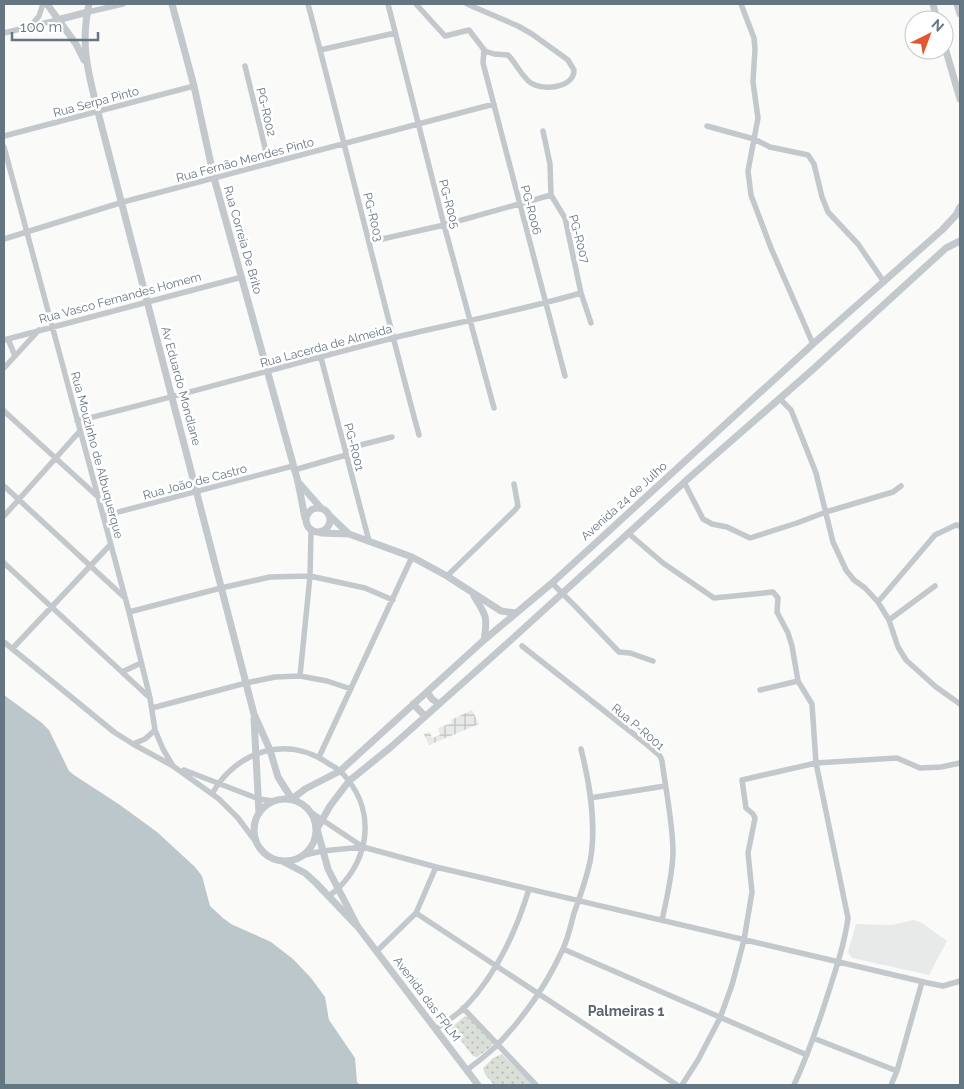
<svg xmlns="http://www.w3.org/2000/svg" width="964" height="1089" font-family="Raleway,sans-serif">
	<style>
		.built { fill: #e8e9e9 }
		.industrial { fill: url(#industrial-grid) }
		.grass { fill: url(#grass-dots) }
		.water { fill: #bbc7cb }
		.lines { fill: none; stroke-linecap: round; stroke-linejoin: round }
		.minor { stroke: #c3c8cc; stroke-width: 5.5 }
		.tertiary { stroke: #c3c8cc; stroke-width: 7 }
		.labels { text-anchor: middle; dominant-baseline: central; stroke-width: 5; stroke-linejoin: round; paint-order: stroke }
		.street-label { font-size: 12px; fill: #657683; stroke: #fff }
		.neighbourhood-label { font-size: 14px; font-weight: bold; fill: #57646e; stroke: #fff }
	</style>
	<defs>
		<pattern id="industrial-grid" width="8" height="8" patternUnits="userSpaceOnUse" patternTransform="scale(1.25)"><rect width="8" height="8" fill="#e8e9e9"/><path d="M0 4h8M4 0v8" fill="none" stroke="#c0c1c2"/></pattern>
		<pattern id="grass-dots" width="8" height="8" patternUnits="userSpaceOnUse" patternTransform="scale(1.25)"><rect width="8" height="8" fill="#dadfd7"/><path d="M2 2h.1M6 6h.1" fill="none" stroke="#b4b9b4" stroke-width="1.8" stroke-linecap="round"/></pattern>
	</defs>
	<rect width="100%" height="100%" fill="#fafaf8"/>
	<path class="built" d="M914,920l8,3 25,18 -18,34 -77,-17 -4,-6 8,-28 36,1z"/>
	<path class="industrial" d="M472,710l7,14 -50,21 -5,-11 6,-2 2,6 8,-3 -2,-7 14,-5 -1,-3z"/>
	<path class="grass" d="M465,1016l6,3 22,24 -2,4 -14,10 -4,-1 -22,-28z
		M502,1054l31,31h-39l-9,-11 -2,-6 10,-10z"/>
	<path class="water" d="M4,695l38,28 7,7 20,41 5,4 46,30 37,27 38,35 7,9 8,30 13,12 8,6 40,18 22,17 18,19 14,19 4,23 26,38 2,24 3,3h-356z"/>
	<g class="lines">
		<path class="minor" d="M308,4c38,143 72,288 111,431
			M388,4l56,221 50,183
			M416,4l29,32 24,-6 16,21 9,3 14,1c8,8 14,22 23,28 12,8 43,5 43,-13l-6,-10 -36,-26 -14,-8 -51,-22
			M741,4l13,34 1,11 -2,33 5,36 -10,53 3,24 20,53 42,96
			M88,12l35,-8
			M30,27l9,-11 4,-12
			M4,33l53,-13
			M484,49l-1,14 82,313
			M320,50l75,-17
			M245,66l24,98
			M707,126l47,13 16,8 38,8 6,9 8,33 6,15 30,32 26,38
			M543,131l7,33 1,31 14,23 16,75 10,30
			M4,136l190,-50
			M4,147l125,465 21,86 5,32 8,19 10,17 46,33 19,19 18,24
			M4,239l119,-37 371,-98
			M369,242l75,-17 107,-30
			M8,339l7,17
			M4,340l238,-63
			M321,358l48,183
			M4,368l35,-38
			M780,399l11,11 16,40 9,23 17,69 13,28 8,10 11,8 13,14 11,18 9,27 8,13 30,27 24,17
			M4,411l92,84
			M77,421c106,-26 210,-56 316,-83 62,-15 126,-27 188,-45
			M345,449l47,-12
			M294,470l52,-15
			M684,482l19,37 9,5 15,3 23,11 47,-15 29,-11 67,-20 8,-6
			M4,486l120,111
			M4,516l75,-84
			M103,516l190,-50
			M628,533l35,30 51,35 59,-6 5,6 -1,14 11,21 4,13 6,35 14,23 4,59 32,155c-4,29 -14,57 -23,85 -9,28 -19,56 -31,82
			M4,563l145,134
			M447,576l68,-66 3,-4 -4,-22
			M552,583l24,24 43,45 11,1 23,8
			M878,602l57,-67 21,-10 4,1
			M129,612l92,-24 49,-11 40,-1 55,12 28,12
			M889,620l46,-34
			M4,642l110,90 19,12 40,22
			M522,646l123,97 15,13 2,5c4,31 11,62 11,93 -1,23 -6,44 -11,66
			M12,649l98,-104
			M122,672l19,-9
			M300,676l10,-100 1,-45
			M760,690l38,-9
			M152,708l94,-25 29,-6 25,-1 27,5 24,8
			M133,744l12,-5 10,-9
			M319,757l93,-200
			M184,770l75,29 14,2
			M212,794c24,-43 75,-60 117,-30 6,3 11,6 15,11 35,39 24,92 -15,121
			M590,798l75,-12
			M312,813l51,34 73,20 492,116 15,3 17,-5
			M305,855l17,-4 41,-4
			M416,913l261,172
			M563,949l244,106
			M377,951l39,-38 20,-46
			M463,1008l73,77
			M436,1029c9,-7 20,-13 28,-21 32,-33 52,-76 65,-119
			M813,1038l84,33
			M467,1070c11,-9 23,-17 32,-27 26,-27 48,-59 64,-94 5,-11 8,-24 11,-36 6,-16 12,-34 16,-51 7,-37 0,-77 -9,-113
			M682,1085l16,-25 22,-42 12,-33 12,-45 8,-48 -4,-39 7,-35 -2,-4 -7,-6 -4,-28 74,-17 81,-5 23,10 21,-1 19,-4
			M891,1085l6,-14 25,-89"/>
		<path class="tertiary" d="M47,4l29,40 8,16
			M89,4c-9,41 -1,68 9,108l156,602 16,36 8,27 14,22 13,-10 35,-18 144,-131 68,-57 261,-239 129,-114 14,-15 4,-8
			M172,4l22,82 20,92 84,304 7,36
			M933,4l4,16
			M957,4l3,10
			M57,20l31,-8
			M944,44l16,55
			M298,482l23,26
			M306 520a12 12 0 1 1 24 0a12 12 0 1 1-24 0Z
			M330,516l19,18
			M321,533l28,1 63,23 35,19 54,35 15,2
			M474,596c12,19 14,21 10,44
			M427,692l5,7 7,5
			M413,704l12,12
			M254,719l5,94
			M254 830a31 31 0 1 1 62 0a31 31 0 1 1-62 0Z
			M282,861l23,12 11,10 42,44 120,158
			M358,927l-30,-58 -11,-40 13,-23 19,-25 42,-34 120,-107 179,-163 120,-105 136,-124 14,-7"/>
	</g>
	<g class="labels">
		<g class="street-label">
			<text transform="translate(96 102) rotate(-15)">Rua Serpa Pinto</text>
			<text transform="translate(266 112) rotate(76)">PG-R002</text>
			<text transform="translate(245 160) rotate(-15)">Rua Fernão Mendes Pinto</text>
			<text transform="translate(449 204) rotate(75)">PG-R005</text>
			<text transform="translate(531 210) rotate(75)">PG-R006</text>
			<text transform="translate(373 217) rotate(76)">PG-R003</text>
			<text transform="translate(579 239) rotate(75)">PG-R007</text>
			<text transform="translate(243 240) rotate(74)">Rua Correia De Brito</text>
			<text transform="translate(120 298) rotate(-15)">Rua Vasco Fernandes Homem</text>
			<text transform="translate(326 346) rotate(-15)">Rua Lacerda de Almeida</text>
			<text transform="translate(181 386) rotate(75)">Av Eduardo Mondlane</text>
			<text transform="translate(354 447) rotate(75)">PG-R001</text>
			<text transform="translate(97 455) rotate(75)">Rua Mouzinho de Albuquerque</text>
			<text transform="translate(195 482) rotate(-15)">Rua João de Castro</text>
			<text transform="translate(624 501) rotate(-42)">Avenida 24 de Julho</text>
			<text transform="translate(638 727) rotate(40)">Rua P-R001</text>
			<text transform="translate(427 999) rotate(53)">Avenida das FPLM</text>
		</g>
		<g class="neighbourhood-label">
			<text x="626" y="1011">Palmeiras 1</text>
		</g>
	</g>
	<rect width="964" height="1089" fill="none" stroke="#657683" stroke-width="10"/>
	<g transform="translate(929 35) rotate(42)"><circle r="24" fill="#ffffff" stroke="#c1c8cd"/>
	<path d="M0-4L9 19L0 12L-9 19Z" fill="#e4572e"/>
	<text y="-8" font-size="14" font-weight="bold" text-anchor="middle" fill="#657683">N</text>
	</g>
	<path d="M12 32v8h86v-8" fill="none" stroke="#657683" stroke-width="2.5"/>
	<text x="20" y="32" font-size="15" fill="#657683" stroke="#ffffff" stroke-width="4" paint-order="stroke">100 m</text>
</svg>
